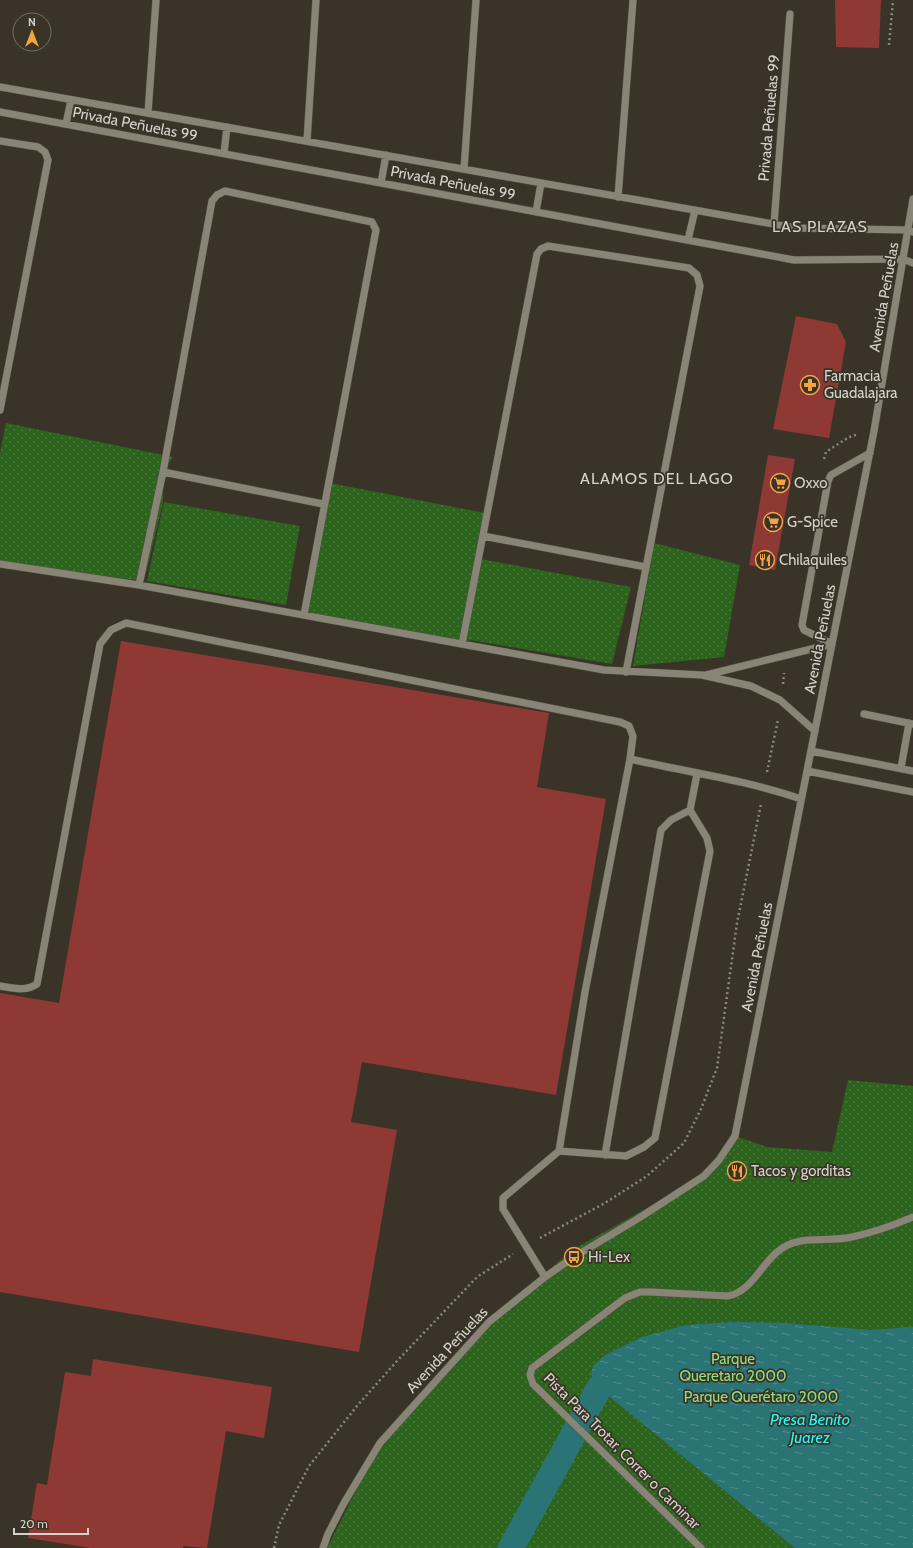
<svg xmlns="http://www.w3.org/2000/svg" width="913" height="1548" font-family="Cabin,sans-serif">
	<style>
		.park { fill: url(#park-dots) }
		.water { fill: url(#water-ripples) }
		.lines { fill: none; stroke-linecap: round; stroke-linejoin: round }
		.canal { stroke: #2b7475; stroke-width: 26 }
		.building { fill: #8f3935 }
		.minor-casing { stroke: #565348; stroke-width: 8 }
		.path { stroke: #8b877d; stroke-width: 2.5; stroke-dasharray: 2 3; stroke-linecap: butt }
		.minor { stroke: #898576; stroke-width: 7 }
		.labels { text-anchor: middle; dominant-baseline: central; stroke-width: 3.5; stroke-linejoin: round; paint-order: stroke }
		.street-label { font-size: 15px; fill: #d5d2ca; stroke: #393427 }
		.poi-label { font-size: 15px; fill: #d5d2ca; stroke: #393427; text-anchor: start }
		.park-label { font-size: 15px; fill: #92df80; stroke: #393427 }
		.neighbourhood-label { font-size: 16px; letter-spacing: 1px; fill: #d5d2ca; stroke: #393427 }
		.water-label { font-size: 16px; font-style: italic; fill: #23f9fc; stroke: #393427 }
	</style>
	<defs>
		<pattern id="park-dots" width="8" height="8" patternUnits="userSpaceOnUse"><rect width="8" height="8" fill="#2c631d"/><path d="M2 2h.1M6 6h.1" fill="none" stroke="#4a783c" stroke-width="1.8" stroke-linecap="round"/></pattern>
		<pattern id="water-ripples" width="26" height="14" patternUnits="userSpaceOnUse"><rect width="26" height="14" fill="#2b7475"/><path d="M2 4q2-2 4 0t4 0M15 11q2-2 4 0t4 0" fill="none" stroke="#538d8d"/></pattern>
	</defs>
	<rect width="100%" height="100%" fill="#393427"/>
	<path class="park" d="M6,423l167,34 -10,15v31l-19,78 -144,-18v-110z
		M330,483l155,30 -24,130 -155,-30z
		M164,502l136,24 -14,79 -139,-24z
		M654,543l86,22 -16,92 -91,9z
		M481,559l150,28 -19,77 -142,-24 -7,3z
		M848,1080l65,6v462h-586l53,-105 109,-121 83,-72 132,-74 31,-40 32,11 65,5z"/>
	<path class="water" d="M731,1322l54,1 86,7 42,-3v221h-118l-196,-160 -8,-14 2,-8 12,-11 37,-18 44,-12z"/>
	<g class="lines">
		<path class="canal" d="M511,1548l88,-160"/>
	</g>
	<path class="building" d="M835,0h46l-2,48 -43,-1z
		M796,316l41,8 9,18 -17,96 -56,-9z
		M768,455l27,4 -20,111 -26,-5z
		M121,641l428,72 -12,74 69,12 -50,296 -194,-33 -11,60 46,8 -38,222 -359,-60v-299l59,10z
		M93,1359l179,28 -8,51 -38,-7 -19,117 -24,-2v2h-93l-62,-10 9,-55 10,2 18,-113 26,4z"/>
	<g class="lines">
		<g class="minor-casing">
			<path id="minor" d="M0,87l796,141 112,2 5,2
				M0,112l794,148 109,-1 10,4
				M148,113l8,-113
				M66,124l5,-24
				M0,141l38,6 7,5 3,8 -48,250
				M307,141l9,-141
				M224,153l3,-26
				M464,169l12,-169
				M381,183l5,-28
				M618,197l15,-197
				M536,212l5,-29
				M774,224l16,-210
				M688,240l7,-30
				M163,472l160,32
				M483,536l163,31
				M0,564l139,21 465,85 98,5 49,11 29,14 35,31
				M139,585l24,-113 49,-271 5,-6 8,-4 147,31 4,8 -72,385
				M462,644l75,-390 4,-5 7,-3 141,22 8,7 3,11 -74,386
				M832,644l-28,-14 -2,-5 26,-144 3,-6 39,-22
				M706,675l126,-31
				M864,714l49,10
				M811,751l102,20
				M901,768l8,-45
				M807,771l106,21
				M0,986c13,2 25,6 37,-2l63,-340 11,-14 15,-7 494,99 9,4 4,10 -3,23
				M559,1151l67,5 18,-9 11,-9 55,-287 -3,-13 -17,-28 7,-36
				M605,1155l56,-325 10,-10 19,-10
				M545,1277l-42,-68v-11l56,-47 26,-159 45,-233c57,13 116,21 171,40
				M323,1548l5,-14 16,-31 36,-60 109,-121 56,-45 29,-20 65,-39 65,-42 15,-16 16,-24 139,-705 39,-232
				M701,1548l-168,-164 -3,-9 2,-7 93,-70 15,-6h11l77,4c27,-5 35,-40 60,-51 19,-9 43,-3 64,-8 20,-4 42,-12 61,-20"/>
		</g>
		<path class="path" d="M889,45l4,-45
			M824,459l2,-7 23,-15 7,-2
			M783,684l1,-11
			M767,772l11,-52
			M540,1238l65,-35 42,-27 37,-33 17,-34 16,-41 20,-145 24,-119
			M274,1548l5,-23 30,-59 48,-60 40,-45 80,-84 36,-23"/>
		<use href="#minor" class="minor"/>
	</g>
	<defs>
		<g id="pharmacy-ring" transform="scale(1)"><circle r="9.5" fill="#393427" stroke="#f4a344" stroke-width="1.5"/><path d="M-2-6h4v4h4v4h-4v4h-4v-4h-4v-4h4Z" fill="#f4a344"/></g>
		<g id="supermarket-ring" transform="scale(1)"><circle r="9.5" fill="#393427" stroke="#f4a344" stroke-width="1.5"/><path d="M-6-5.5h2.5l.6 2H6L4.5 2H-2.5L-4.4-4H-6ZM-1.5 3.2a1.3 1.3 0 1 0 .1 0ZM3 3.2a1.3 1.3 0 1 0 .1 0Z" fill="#f4a344"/></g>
		<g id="restaurant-ring" transform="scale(1)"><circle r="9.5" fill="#393427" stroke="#f4a344" stroke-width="1.5"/><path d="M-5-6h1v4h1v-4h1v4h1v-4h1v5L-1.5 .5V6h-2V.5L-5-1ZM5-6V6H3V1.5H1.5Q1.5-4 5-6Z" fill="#f4a344"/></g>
		<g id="bus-ring" transform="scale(1)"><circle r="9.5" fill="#393427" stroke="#f4a344" stroke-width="1.5"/><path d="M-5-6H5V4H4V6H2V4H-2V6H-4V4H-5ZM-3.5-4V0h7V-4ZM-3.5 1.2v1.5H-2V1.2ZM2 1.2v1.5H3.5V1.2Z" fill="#f4a344"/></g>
	</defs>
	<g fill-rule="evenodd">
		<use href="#pharmacy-ring" x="810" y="385"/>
		<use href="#supermarket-ring" x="780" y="483"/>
		<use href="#supermarket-ring" x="773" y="522"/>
		<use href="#restaurant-ring" x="765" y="560"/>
		<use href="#restaurant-ring" x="737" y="1171"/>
		<use href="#bus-ring" x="574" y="1257"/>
	</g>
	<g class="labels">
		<g class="street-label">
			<text transform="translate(769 118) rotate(-85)">Privada Peñuelas 99</text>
			<text transform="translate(135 124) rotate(11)">Privada Peñuelas 99</text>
			<text transform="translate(453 183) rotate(11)">Privada Peñuelas 99</text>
			<text transform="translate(884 297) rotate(-80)">Avenida Peñuelas</text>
			<text transform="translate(820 639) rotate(-79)">Avenida Peñuelas</text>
			<text transform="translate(757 957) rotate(-79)">Avenida Peñuelas</text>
			<text transform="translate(447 1350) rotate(-47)">Avenida Peñuelas</text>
			<text transform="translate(622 1451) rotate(45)">Pista Para Trotar, Correr o Caminar</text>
		</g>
		<g class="poi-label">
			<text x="824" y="376">Farmacia<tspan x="824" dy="17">Guadalajara</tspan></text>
			<text x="794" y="483">Oxxo</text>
			<text x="787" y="522">G-Spice</text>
			<text x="779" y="560">Chilaquiles</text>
			<text x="751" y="1171">Tacos y gorditas</text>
			<text x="588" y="1257">Hi-Lex</text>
		</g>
		<g class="park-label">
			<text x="733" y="1359">Parque<tspan x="733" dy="17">Queretaro 2000</tspan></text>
			<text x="761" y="1397">Parque Querétaro 2000</text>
		</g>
		<g class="neighbourhood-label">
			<text x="820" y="226">LAS PLAZAS</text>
			<text x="657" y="478">ALAMOS DEL LAGO</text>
		</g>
		<g class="water-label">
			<text x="810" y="1419">Presa Benito<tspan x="810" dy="18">Juarez</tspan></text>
		</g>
	</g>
	<g transform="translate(32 32)"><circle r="19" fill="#393427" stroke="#777368"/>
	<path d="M0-3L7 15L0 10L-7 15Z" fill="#f4a344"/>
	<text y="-6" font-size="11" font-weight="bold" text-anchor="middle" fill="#d5d2ca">N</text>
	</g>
	<path d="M14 1528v6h74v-6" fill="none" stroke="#d5d2ca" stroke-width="2"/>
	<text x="20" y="1528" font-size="12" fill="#d5d2ca" stroke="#393427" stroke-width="3" paint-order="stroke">20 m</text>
</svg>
